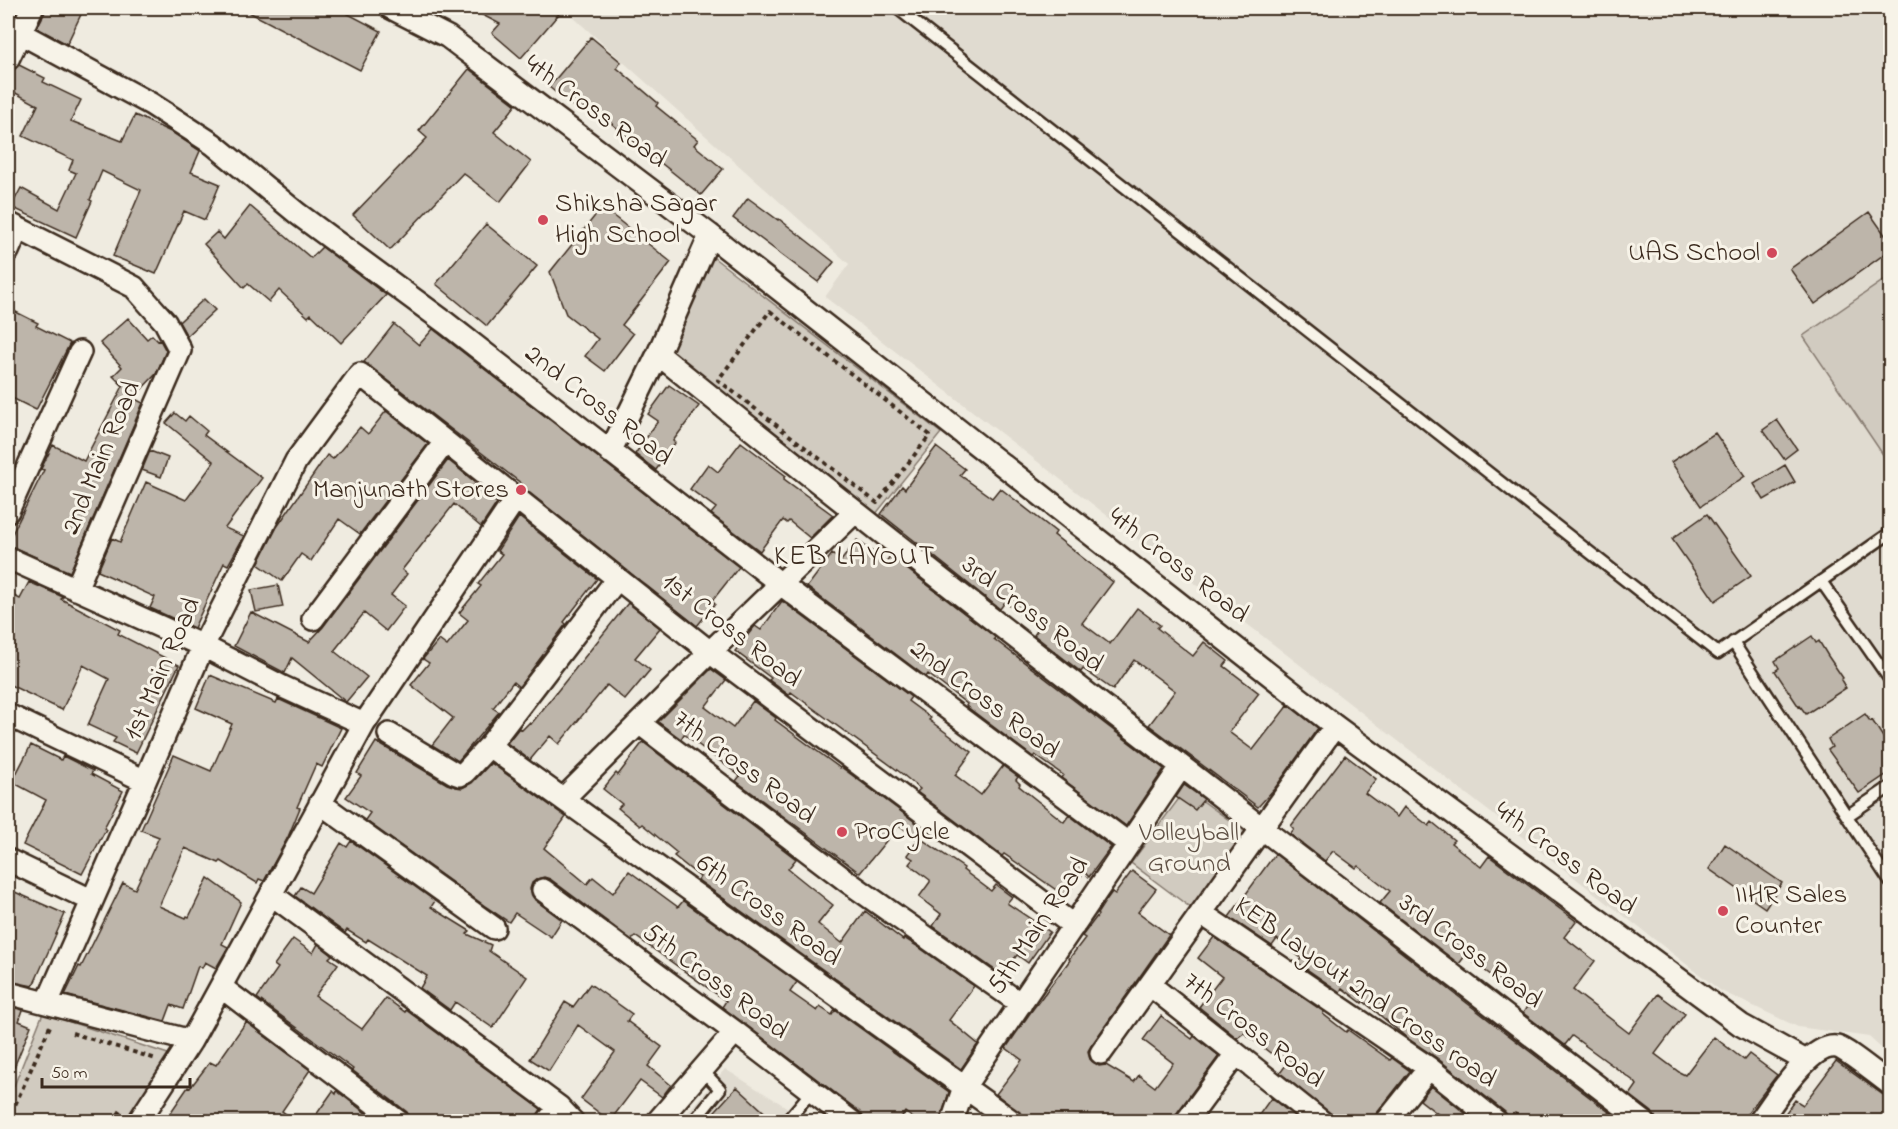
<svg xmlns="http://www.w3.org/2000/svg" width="1898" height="1129" font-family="'Indie Flower',sans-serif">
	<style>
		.built { fill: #e0dbd0 }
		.green { fill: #d1cbc0; stroke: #867a6f; stroke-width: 1.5 }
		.building { fill: #bdb5aa; stroke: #3b2a1e; stroke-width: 1.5 }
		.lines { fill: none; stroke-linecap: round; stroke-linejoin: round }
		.lane-casing { stroke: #3b2a1e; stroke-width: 15 }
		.street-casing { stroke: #3b2a1e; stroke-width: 26 }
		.path { stroke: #3b2a1e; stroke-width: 4; stroke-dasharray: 4.5 4.5; stroke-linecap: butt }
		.lane { stroke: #f7f3e8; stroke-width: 10 }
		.street { stroke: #f7f3e8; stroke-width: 21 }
		.poi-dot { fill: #d1495b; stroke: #f7f3e8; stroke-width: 2 }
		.labels { text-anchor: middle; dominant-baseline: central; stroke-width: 6; stroke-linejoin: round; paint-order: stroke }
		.street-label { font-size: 27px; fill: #3b2a1e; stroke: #f7f3e8 }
		.poi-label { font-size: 27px; fill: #3b2a1e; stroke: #f7f3e8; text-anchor: start }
		.park-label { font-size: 27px; fill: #605246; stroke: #f7f3e8 }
		.neighbourhood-label { font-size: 28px; letter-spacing: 1.5px; fill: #3b2a1e; stroke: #f7f3e8 }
	</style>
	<rect width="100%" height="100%" fill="#efebe0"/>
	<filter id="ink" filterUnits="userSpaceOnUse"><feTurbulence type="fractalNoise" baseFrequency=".0167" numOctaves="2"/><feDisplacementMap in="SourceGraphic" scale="12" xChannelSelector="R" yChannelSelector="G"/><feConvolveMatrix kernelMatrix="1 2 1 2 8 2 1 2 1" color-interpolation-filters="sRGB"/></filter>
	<g filter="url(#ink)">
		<path class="built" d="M563,8h1327v1048l-21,-19 -71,-10 -77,-36 -896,-694 24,-33z
			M725,1069l71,44 -7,8 -110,1z"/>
		<path class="green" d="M709,254l232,179 -66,82 -209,-162z
			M1890,276v189l-87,-129z
			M1186,789l61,44 -56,75 -60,-45z
			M43,1013l131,43 -44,65 -122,1v-21z"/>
		<path class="building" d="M47,8h37l-17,36 -30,-16z
			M241,8h96l44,23 -21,39z
			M469,8h95l-43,50 -29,-25 8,-9z
			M591,37l30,25 -4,6 41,35 -2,3 42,34 -4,5 29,24 -22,26 -114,-91 -7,8 -31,-25z
			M19,65l26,13 -2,4 38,18 -10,21 51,20 13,-26 38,18 27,18 -9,21 29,12 -15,36 -21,-9 -28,63 -43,-18 28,-66 -39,-19 -12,29 2,1 -16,36 -65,-30 10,-19 38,21 17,-36 -7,-3 4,-10 -50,-24 15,-31 -30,-16v-9l4,-9z
			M469,69l47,36 -22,27 37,30 -31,40 -37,-29 -73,77 -37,-35 74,-77 -8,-7z
			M748,198l30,22 1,-1 55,43 -16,20 -85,-64z
			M250,206l61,52 11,-11 64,48 -45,48 -30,-29 -3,3 -29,-27 -10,12 -21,-18 -4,4 -40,-44 13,-12 7,7z
			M602,207l69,55 -49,63 11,9 -28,37 -20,-15 13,-17 -32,-25 -16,-42z
			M1869,212l21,30v8l-75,54 -25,-35z
			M486,224l51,42 -50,60 -51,-42z
			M204,299l11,11 -28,26 -8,-14z
			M8,308l30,15 -2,3 34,17 -34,67 -28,-14z
			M128,318l19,21 5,-4 6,6 2,-1 6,11 -10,23 -23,24 10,5 -73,169 -62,-27v-3l36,-72 -3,-1 12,-24 31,16 39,-75 -10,-10 9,-9 -22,-24z
			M394,324l25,21 14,-16 306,238 -27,34 3,3 -18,22 -176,-140 1,-2 -158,-122z
			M669,385l30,21 -26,35 2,2 -19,27 -21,-16 23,-33 -10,-7z
			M386,411l42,33 -68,90 -21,-15 -28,42 -10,-7 -19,27 -24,-17 19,-37 50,-72 6,4 27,-32 8,7z
			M175,413l10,8 4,-5 18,15 -3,4 58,43 -37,50 19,8 -16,29 -4,-2 -30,65 -44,-20 5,-11 -57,-26 14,-33 8,4 26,-60 40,18 28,-38 -48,-39z
			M1777,420l20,29 -13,10 -21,-29z
			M1715,433l30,43 -44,30 -30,-44z
			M741,442l45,34 -2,3 49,36 -23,23 -21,-17 -2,2 -4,-3 -23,31 -49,-37 5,-6 -26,-19 18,-25 10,8z
			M936,447l29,22 -5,6 32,23 8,-10 56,44 -2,3 59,47 -31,41 28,21 27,-36 23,17 -3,3 36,28 11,-14 24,19 -4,5 35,27 -30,39 24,18 35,-45 30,23 -43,60 -17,19 -109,-82 26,-34 -41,-31 -21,30 -30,-21 -2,3 -47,-37 5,-7 -34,-26 -5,7 -119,-95 21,-28 3,3z
			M150,451l18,7 -7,19 -19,-7z
			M448,460l28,23 -2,2 23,18 -16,24 -27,-23 -52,66 5,4 -16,21 14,11 -19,25 -22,-18 -30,38 33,26 -21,25 -54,-44 -7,15 -51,-27 17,-34 58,30 14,-15z
			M1785,465l10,17 -31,18 -10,-16z
			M1707,514l44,62 -36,25 -43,-62z
			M519,517l78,62 -33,43 2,2 -47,63 -6,-5 -20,26 6,4 -41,49 -26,-16 21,-27 -42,-33 18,-22 -6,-4 16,-19 8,6 21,-26 -9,-7 22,-27 -3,-2 24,-30 -5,-3z
			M857,540l29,22 4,-6 105,81 -1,2 170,130 -38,57 -65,-48 2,-3 -28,-20 -2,2 -67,-51 1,-2 -39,-30 -2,3 -119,-90 25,-33 9,7z
			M29,582l34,15 -2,2 59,31 -2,4 61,31 -43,88 -23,-11 3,-4 -28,-13 21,-46 -26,-14 -21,45 -54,-26v-91l12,6z
			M278,585l5,22 -27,5 -5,-22z
			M782,601l129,96 -3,4 23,17 -2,2 43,32 -17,23 26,20 22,-29 15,11 -2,3 4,4 -1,2 45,36 5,-7 42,32 -22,30 -5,-5 -19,24 -61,-42 -2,2 -85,-64 3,-3 -19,-16 -110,-81 -2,3 -20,-15 2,-2 -36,-27 20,-25 6,4z
			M628,603l32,25 -25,30 15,12 -25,30 -18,-15 -48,59 -9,-8 -20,24 -23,-17 12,-15 3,2 7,-7 2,1z
			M1812,636l4,7 3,-2 9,15 15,22 -2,2 5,8 -40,26 -6,-8 -1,1 -24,-36 4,-3 -4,-7z
			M711,669l15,11 -21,27 28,21 20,-27 23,17 -1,2 65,48 1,-1 85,63 -6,8 44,30 -1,2 28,21 5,-6 16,12 -5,6 43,29 -22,31 -11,-8 -15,20 -69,-49 8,-12 -22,-17 11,-15v-2l-21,-16 4,-5 -6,-4 11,-15 -19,-15 -39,48 -124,-92 4,-5 -56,-42 -3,5 -23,-17z
			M210,675l66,28 2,-4 63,29 -19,39 -6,-3 -19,43 3,1 -12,29 -24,44 -5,-2 -2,4 -36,-22 -2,2 -34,-15 -26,58 27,12 1,-2 2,1 19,-39 33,24 -19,42 6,3 -12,21 -11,-6 -3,6 -4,-2 -15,43 -12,-4 -6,16 -100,-26 14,-29 2,1 42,-84 12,6 24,-52 -18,-7 33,-75 37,16 21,-47 -36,-16z
			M1865,714l5,7 2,-1 18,28v24l-31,21 -31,-43 4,-3 -4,-8z
			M376,742l71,42 9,3 6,1 10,-5 19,-20 75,54 -22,31 43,36 6,-7 20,16 16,-22 49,36 5,-6 114,81 -7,10 27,19 3,-4 12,8 3,-5 114,82 -9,30h-22l-13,-10 -7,10h-34l-4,-10 -138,-105 4,-6 -91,-65 -3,4 -82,-61 -6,-2 -7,2 -5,4 -2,6 5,11 27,20 -11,17 -36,-24 -6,9 -24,-16 -120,-86 5,-7 -24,-16 15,-21 -4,-3z
			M643,742l153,117 -8,10 45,36 -15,19 24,19 23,-32 38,29 1,-2 13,8 57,40 -25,34 29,24 -17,25 -263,-189 2,-3 -26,-21 3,-3 -35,-29 -2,2 -22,-18 4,-4 -19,-15 13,-16 2,2z
			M31,745l30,15 2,-4 30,15 -2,3 32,17 -19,37 2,1 -24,45 -59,-29 23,-45 -34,-18z
			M1345,755l31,24 -11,14 32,24 7,-10 25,19 3,-4 22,18 -3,3 30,24 8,-11 87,65 -12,16 31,24 -22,29 56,43 29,-39 27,20 -30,40 24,18 6,3 29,-38 30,23 5,-6 28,21 -36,47h-85l-4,-10 -22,-17 7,-10 -2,-3 -63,-46 -7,9 -42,-32 5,-8 -21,-18 -42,-31 -6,8 -79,-61 10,-12 -32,-25 -2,2 -23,-17 -8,10 -35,-27 4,-5 -3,-3z
			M1184,785l20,14 -9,11 -19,-13z
			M351,841l84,60 -4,6 39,24 -3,3 24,11 -2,6 38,26 -34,51 -38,-26 -5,8 -30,-22 7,-12 -59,-37 -2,3 -19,-12 -2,3 -50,-37 6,-9 10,6 30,-50 6,4z
			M1725,844l57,39 -17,25 -56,-39z
			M1275,854l188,146 159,122h-96l-11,-9 -6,6 -4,-7 -68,-54 -30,-20 -44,-37 -1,2 -20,-15 -2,4 -42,-29 3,-5 -24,-19 -5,7 -43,-29z
			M1132,871l24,18 -18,23 31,23 -78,111 -3,5 2,8 9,7 7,-1 28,17 5,-7 16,12 18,-24 -30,-23 18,-24 31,23 2,-3 25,20 -43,58 -3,8h-142l-35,-28 26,-34 -16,-12 24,-35 40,-53 -1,-1 16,-21 -3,-2 16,-21 -1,-1 7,-11 8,-11 3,2z
			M8,889l57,25 -32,72 -25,-5z
			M1214,937l110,75 -1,2 23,18 2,-2 42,30 2,-2 18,13 -34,43 -3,8h-33l-60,-49 6,-8 -42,-32 -7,5 -38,-31 23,-30 -24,-19z
			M293,939l20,14 5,-9 14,11 -3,3 9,6 -23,32 47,33 24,-31 19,14 1,-2 135,99 -7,13h-123l-4,-10 -55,-42 1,-1 -96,-71 21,-30 -4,-3z
			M590,984l42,30 -5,7 35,26 -14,19 23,19 -9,12 -22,-16 -30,40 -29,-22 34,-47 -37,-27 -29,46 -19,-12 35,-57 8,5z
			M8,1006l15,4 -4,11 12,5 -23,56z
			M246,1022l64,48 -28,41 15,11h-133l24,-35 2,1 20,-26 6,3z
			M1836,1061l46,33 8,3 -6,7 6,5v13h-111l16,-22 8,5z
			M1431,1086l45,36h-28l-28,-22z
			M737,1087l38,35h-70z
			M333,1091l3,3 1,-3 40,31h-66z
			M1271,1098l28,22 -1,2h-44z"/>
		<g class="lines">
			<g class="lane-casing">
				<path id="lane" d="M897,8l821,645 172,-120
					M1821,581l69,99
					M1733,642l157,240
					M1847,816l43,-29
					M693,1122l27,-33 -18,-19
					M786,1122l26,-31"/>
			</g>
			<g class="street-casing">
				<path id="street" d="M391,8l57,29 262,198 625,491 406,299 65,36
					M20,33l131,71 62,40 85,70 148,109 336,262 347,259
					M8,59l24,-51
					M8,223l126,64 31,35 15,28 -104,239
					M8,251l10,-23
					M658,354c324,262 656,514 986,768
					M610,452l48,-98 52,-119
					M8,511l72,-159
					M8,558l195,88 80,41 81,37
					M313,619l132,-177
					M8,715l137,66
					M639,723l209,159 173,122
					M389,734l65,39 6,2 5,-3 24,-26 128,-167
					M489,746l524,376
					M563,799l147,-147 144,-139
					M320,803l174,125
					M8,860l83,40
					M543,890l192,142 117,90
					M271,894l288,213 14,15
					M1201,913l228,155 68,54
					M1150,985l172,137
					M221,987l178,135
					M8,993l183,48
					M47,1003l98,-222 58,-135 93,-185 64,-87 350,278 364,274
					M1101,1053l234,-327
					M147,1122l-6,-4 50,-77 173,-317 152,-226
					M547,1122l12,-15
					M657,1122l78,-90
					M952,1122l12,-35 217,-320
					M1186,1122l50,-68
					M1386,1122l43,-54
					M1759,1122c15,-20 51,-80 78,-75 9,2 43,30 53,37"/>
			</g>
			<path class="path" d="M770,311l160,124 -53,68 -159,-123z
				M72,1033l84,26
				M8,1121l42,-95 3,1
				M113,1122l8,-12"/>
			<use href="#lane" class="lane"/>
			<use href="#street" class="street"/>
		</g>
	</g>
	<g class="poi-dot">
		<circle cx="543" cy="220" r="6"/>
		<circle cx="1772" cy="253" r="6"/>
		<circle cx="521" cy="490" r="6"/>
		<circle cx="842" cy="832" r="6"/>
		<circle cx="1723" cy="911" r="6"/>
	</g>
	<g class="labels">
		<g class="street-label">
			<text transform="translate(595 112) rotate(37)">4th Cross Road</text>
			<text transform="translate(598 406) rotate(38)">2nd Cross Road</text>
			<text transform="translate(102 458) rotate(-67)">2nd Main Road</text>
			<text transform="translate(1178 566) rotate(38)">4th Cross Road</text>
			<text transform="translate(1032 615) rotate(38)">3rd Cross Road</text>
			<text transform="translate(731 631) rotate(38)">1st Cross Road</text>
			<text transform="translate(163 669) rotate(-66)">1st Main Road</text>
			<text transform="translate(984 700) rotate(37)">2nd Cross Road</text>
			<text transform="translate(744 768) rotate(37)">7th Cross Road</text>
			<text transform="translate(1565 859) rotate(37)">4th Cross Road</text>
			<text transform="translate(768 911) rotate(36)">6th Cross Road</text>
			<text transform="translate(1039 926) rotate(-56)">5th Main Road</text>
			<text transform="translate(1470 952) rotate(37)">3rd Cross Road</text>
			<text transform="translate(715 982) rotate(37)">5th Cross Road</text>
			<text transform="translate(1365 993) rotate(35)">KEB Layout 2nd Cross road</text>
			<text transform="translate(1253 1031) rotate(38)">7th Cross Road</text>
		</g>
		<g class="poi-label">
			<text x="555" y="204">Shiksha Sagar<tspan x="555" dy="31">High School</tspan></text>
			<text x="1760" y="253" text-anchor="end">UAS School</text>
			<text x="509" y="490" text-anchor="end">Manjunath Stores</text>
			<text x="854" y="832">ProCycle</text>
			<text x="1735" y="895">IIHR Sales<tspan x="1735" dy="31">Counter</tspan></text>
		</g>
		<g class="park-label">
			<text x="1189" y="833">Volleyball<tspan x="1189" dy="31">Ground</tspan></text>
		</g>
		<g class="neighbourhood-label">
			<text x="855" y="557">KEB LAYOUT</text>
		</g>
	</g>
	<rect width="1898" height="1129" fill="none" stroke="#f7f3e8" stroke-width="30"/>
	<rect x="15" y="15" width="1868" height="1099" fill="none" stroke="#3b2a1e" stroke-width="2" filter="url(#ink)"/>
	<path d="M42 1078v9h148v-9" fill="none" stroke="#3b2a1e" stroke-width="3"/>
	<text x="51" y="1078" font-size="18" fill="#3b2a1e" stroke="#f7f3e8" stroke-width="4.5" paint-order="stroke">50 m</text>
</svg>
